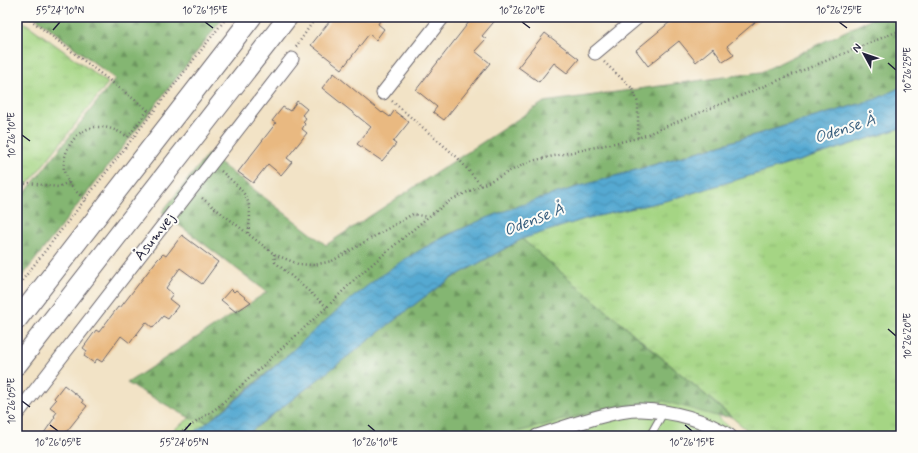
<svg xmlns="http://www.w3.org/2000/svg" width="918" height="453" font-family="Mynerve,sans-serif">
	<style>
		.grass { fill: url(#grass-tufts); stroke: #647c60 }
		.forest { fill: url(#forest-firs); stroke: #536c56 }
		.garden { fill: #a5d584; stroke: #647c60 }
		.water { fill: url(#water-waves); stroke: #3c6686 }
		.building { fill: #e9b981 }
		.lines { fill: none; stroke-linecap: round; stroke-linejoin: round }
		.lane-casing { stroke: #6b666c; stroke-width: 9 }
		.street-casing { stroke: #6b666c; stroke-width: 15 }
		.secondary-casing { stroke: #6b666c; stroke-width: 21 }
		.path { stroke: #6b666c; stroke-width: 2.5; stroke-dasharray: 1 3; stroke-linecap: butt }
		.lane { stroke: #fff; stroke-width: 7 }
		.street { stroke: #fff; stroke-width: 13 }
		.secondary { stroke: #fff; stroke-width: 19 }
		.ticks { fill: none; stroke: #22223b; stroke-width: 1.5 }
		.labels { text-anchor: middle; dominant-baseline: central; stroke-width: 4; stroke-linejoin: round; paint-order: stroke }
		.street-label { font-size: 15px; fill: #22223b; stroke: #fdfcf7 }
		.water-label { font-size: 16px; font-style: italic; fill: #395f7e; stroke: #fdfcf7 }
		.neatline { fill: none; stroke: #22223b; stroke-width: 1.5 }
		.ticks-label { font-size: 10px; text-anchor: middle; fill: #22223b }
	</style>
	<defs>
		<pattern id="grass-tufts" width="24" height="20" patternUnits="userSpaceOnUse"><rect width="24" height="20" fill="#a5d584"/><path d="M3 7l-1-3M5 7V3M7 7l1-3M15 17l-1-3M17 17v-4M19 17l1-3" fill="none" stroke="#8eb773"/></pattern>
		<pattern id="forest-firs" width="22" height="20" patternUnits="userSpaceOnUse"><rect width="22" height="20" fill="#84b672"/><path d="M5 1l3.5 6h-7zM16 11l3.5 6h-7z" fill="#6c945f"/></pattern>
		<pattern id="water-waves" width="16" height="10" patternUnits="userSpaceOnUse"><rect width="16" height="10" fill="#55a9d1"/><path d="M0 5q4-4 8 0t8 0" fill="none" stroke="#4689ab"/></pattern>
	</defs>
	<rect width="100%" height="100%" fill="#fdfcf7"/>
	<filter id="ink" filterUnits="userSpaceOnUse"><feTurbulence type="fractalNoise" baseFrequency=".025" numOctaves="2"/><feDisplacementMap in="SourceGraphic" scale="8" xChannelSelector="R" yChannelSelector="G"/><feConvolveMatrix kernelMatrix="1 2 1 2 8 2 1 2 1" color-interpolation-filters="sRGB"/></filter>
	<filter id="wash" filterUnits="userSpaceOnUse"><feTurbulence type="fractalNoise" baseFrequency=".012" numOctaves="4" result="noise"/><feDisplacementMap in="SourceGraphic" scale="16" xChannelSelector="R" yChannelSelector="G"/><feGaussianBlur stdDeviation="0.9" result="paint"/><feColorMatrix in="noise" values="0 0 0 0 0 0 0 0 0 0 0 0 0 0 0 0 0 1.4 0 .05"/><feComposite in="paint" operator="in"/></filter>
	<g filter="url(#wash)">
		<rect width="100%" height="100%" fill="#f2e3c6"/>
		<path class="grass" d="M17,17l91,66 -91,115z
			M901,128v308h-147l-232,-197 63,-20 84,-19 127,-38z
			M190,418l19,4 -21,14h-23z"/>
		<path class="forest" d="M35,17h189l-207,266v-80l98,-124z
			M875,17h26v70l-25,12 -315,93 -78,28 -36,15 -38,22 -40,29 -160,136 -19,-4 -63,-35 140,-91 -105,-80 46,-58 118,91 218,-143 217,-30z
			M522,239l209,178 -118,-10 -111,29h-257l178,-138 29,-20z"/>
		<path class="garden" d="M664,401l52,15 24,20h-238l111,-29z"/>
		<path class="water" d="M901,87v41l-105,34 -127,38 -84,19 -63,20 -70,39 -29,20 -178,138h-57c80,-53 141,-130 222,-180 69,-42 149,-64 226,-86 80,-24 160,-47 240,-71z"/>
		<g id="blocks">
			<path class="building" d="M333,17h49l-4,7 6,5 -8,11 -7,-6 -27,35 -31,-24z
				M473,17h25l-16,19 4,3 -11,12 15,12 -46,57 -11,-8 4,-5 -21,-17z
				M676,17h85l-34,29 7,9 -11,7 -10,-14 -17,14 -17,-21 -31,25 -12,-16z
				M545,33l34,26 -12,14 -13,-10 -15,19 -21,-15z
				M334,73l48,40 1,-1 7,5 4,-6 15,11 -16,20 3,2 -14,17 -25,-17 14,-17 -49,-39z
				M297,101l10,8 -5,6 4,3 -3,4 2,2 -3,5 5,4 -20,25 5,4 -11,13 -13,-11 -15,19 -15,-11 38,-49 -4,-2 11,-14 7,4z
				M182,235l36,27 -16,22 -22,-16 -14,20 7,6 -4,5 9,7 -10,13 -5,-3 -10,12 -7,-6 -16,21 -9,-7 -19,26 -5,-3 -3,4 -10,-7 3,-5 -4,-3 13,-18 3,2 19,-25 2,1 37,-48 6,-6 3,2z
				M231,289l3,3 2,-2 15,12 -15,10 -15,-12z
				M64,385l19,15 -1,2 5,4 -24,30h-21l13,-19 -1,-1 3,-4 -7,-5 6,-7 -2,-2z"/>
		</g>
	</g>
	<g filter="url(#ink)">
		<use href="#blocks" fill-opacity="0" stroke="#6b666c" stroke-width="1"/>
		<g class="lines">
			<g class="lane-casing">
				<path id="lane" d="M650,436l13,-23"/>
			</g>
			<g class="street-casing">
				<path id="street" d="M595,53l43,-36
					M383,93l60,-76
					M17,414l275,-355
					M537,436c27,-8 77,-27 104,-26 32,1 62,9 89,26"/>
			</g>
			<g class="secondary-casing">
				<path id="secondary" d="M17,320l235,-303
					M17,365l271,-348"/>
			</g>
			<path class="path" d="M27,17l125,96
				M296,47l20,-30
				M604,62l29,27 5,14v35
				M392,101l65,56 23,27
				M221,171c25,22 33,28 27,62
				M17,185l12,-2 29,4 11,-5
				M202,198l72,56 24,10 16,1 18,-4 81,-47 14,3
				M86,201c-8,-8 -17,-15 -21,-26 -6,-21 11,-49 34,-48 12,0 19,4 29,10l20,-27
				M274,254l1,8 52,45
				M17,287l210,-270
				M176,436l42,-29 109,-100 30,-30 71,-60 23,-17 80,-39 107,-23 263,-108"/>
			<use href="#lane" class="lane"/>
			<use href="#street" class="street"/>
			<use href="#secondary" class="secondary"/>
		</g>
	</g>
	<path class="ticks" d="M205,22l8,6M522,22l8,6M839,22l8,6M53,30l7,-8M888,63l8,7M22,135l8,6M888,329l8,7M22,401l8,6M50,425l8,6M368,425l7,6M685,425l7,6M184,431l7,-8"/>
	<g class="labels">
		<g class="street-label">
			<text transform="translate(155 237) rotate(-52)">Åsumvej</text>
		</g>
		<g class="water-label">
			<text transform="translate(845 129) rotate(-18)">Odense Å</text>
			<text transform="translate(534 220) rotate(-22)">Odense Å</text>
		</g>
	</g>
	<rect width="918" height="453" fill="none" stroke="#fdfcf7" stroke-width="44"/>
	<g transform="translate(864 54) rotate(310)" stroke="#fdfcf7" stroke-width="3" paint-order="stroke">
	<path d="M0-3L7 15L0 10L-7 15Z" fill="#22223b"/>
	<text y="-6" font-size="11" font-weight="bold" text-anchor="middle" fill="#22223b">N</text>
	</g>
	<rect x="22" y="22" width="874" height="409" class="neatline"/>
	<g class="ticks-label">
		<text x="60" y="14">55°24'10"N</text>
		<text x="205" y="14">10°26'15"E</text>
		<text x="522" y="14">10°26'20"E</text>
		<text x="839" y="14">10°26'25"E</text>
		<text transform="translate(907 70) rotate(-90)" y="4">10°26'25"E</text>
		<text transform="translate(11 135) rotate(-90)" y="4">10°26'10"E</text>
		<text transform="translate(907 336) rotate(-90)" y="4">10°26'20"E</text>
		<text transform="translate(11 401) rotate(-90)" y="4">10°26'05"E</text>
		<text x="58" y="446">10°26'05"E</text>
		<text x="184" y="446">55°24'05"N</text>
		<text x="375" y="446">10°26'10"E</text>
		<text x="692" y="446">10°26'15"E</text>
	</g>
</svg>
